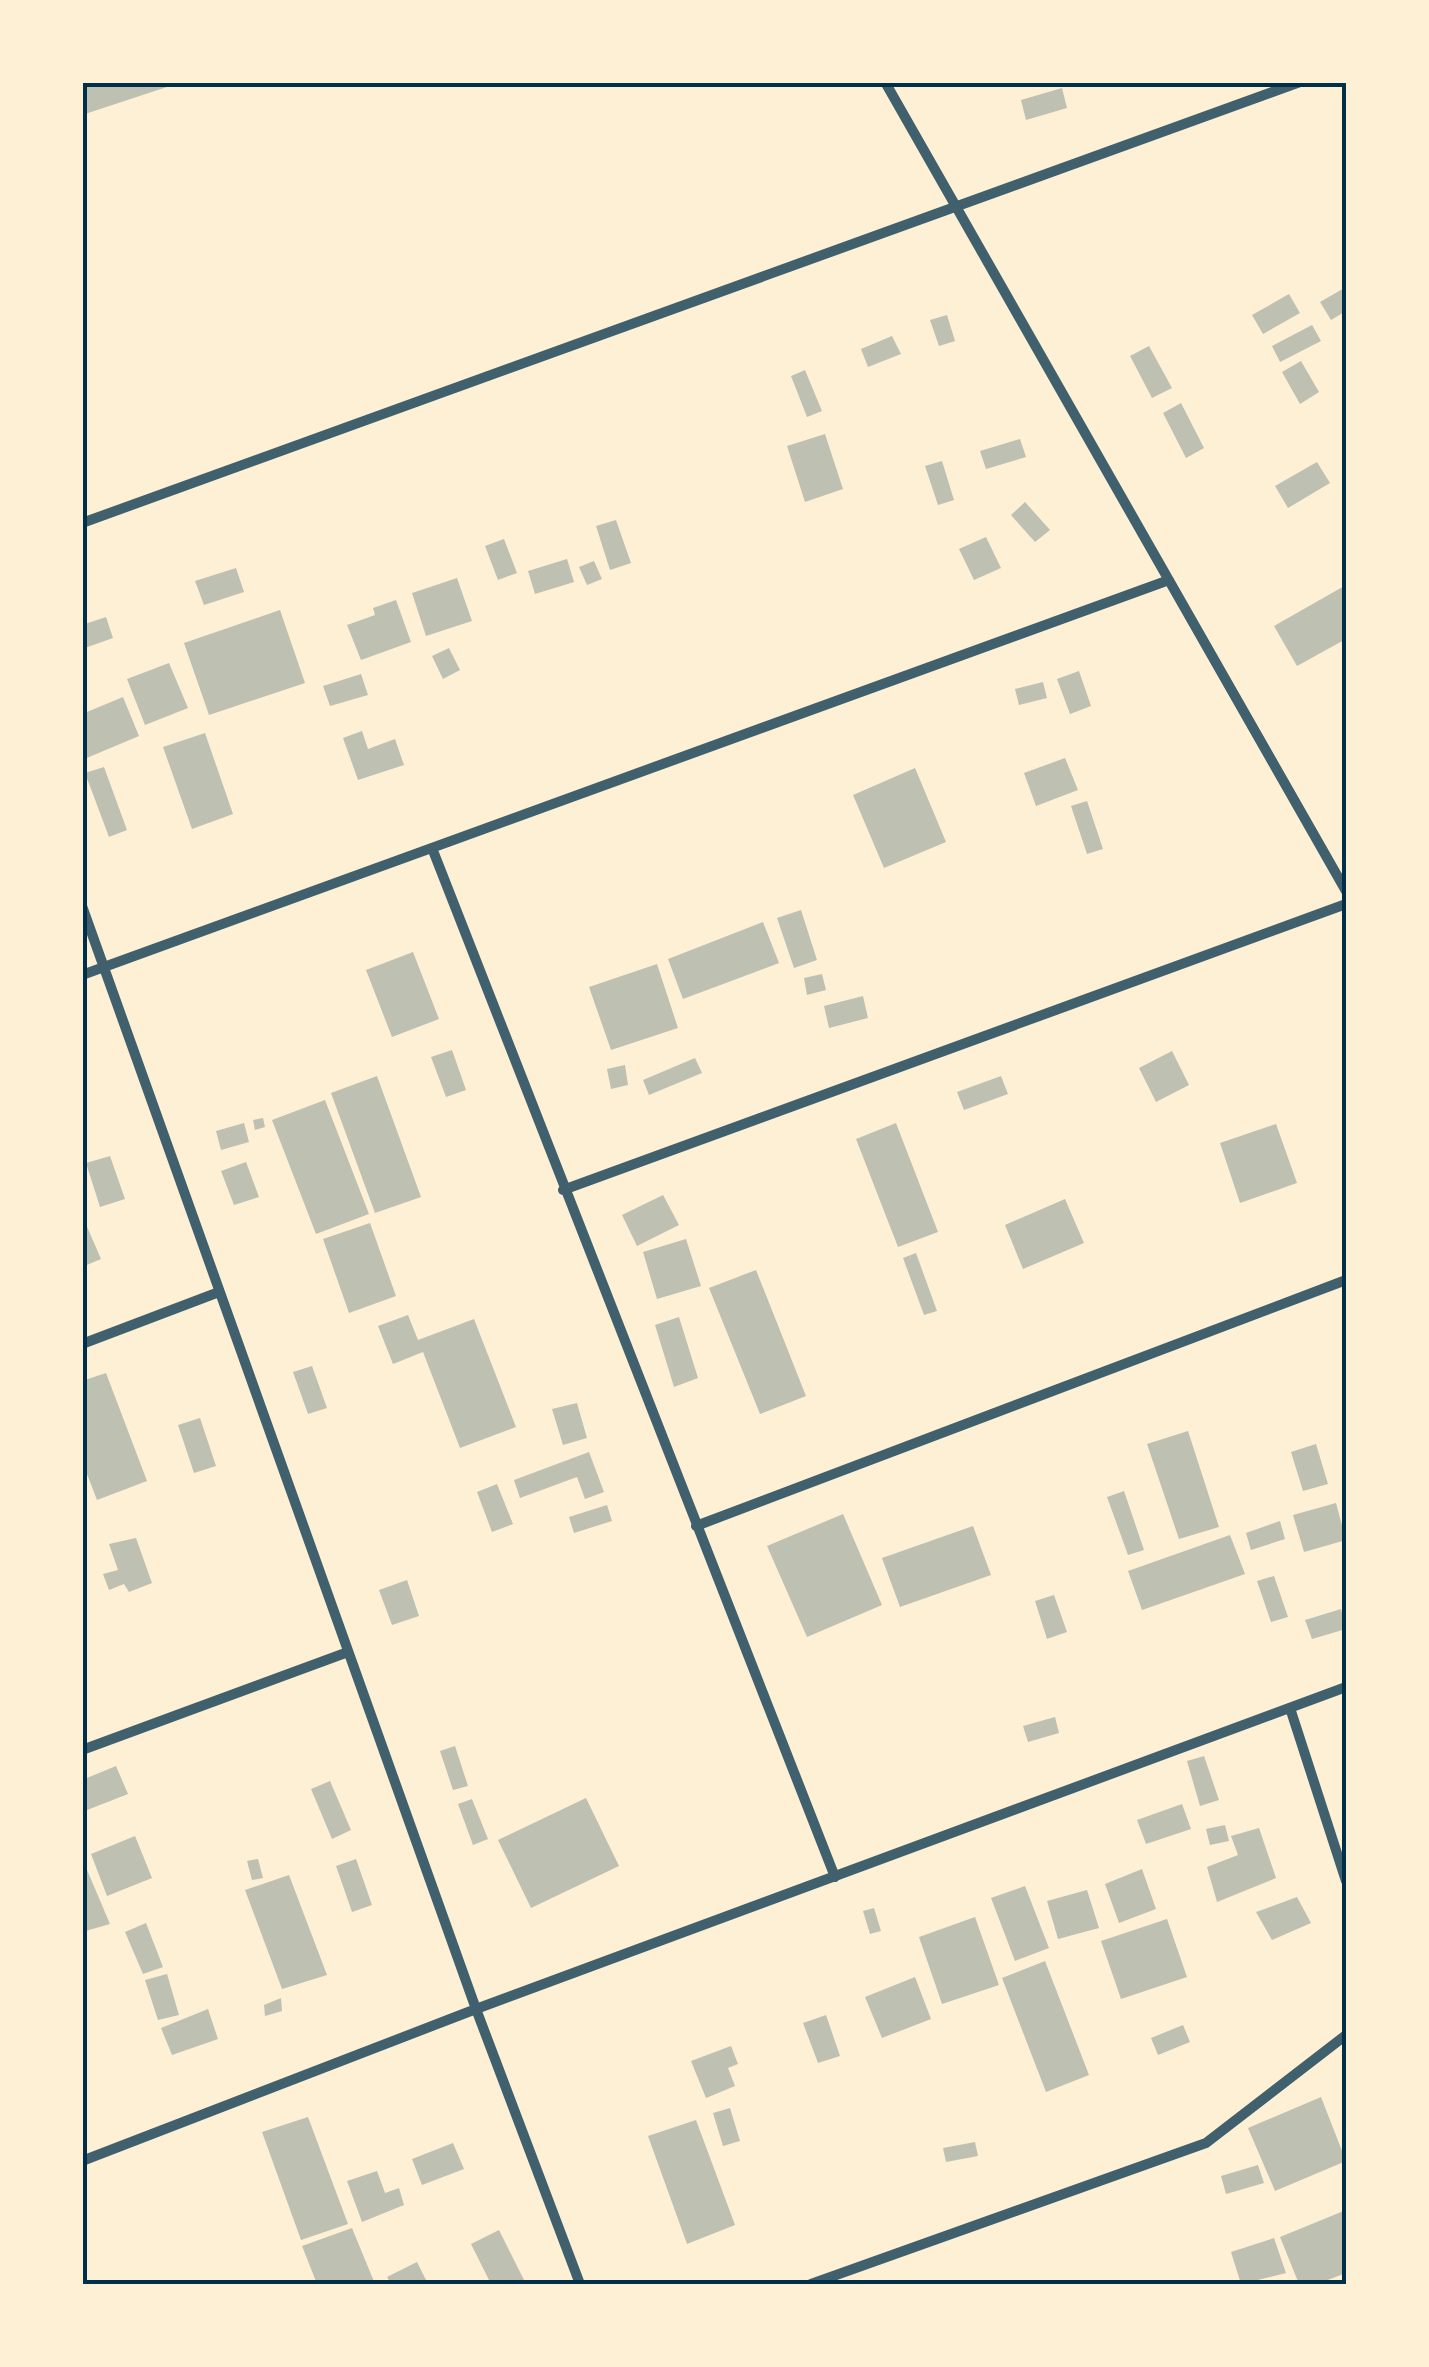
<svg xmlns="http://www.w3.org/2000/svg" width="1429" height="2367" font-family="'Noto Serif',serif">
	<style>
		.building { fill: #bec0b2 }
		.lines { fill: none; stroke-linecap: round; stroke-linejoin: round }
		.minor { stroke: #3f606c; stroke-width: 10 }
		.neatline { fill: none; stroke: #003049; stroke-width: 4 }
	</style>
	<rect width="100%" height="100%" fill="#fdf0d5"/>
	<path class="building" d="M82,82h97v1l-97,32z
		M1062,88l5,20 -41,12 -5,-20z
		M1346,287v24l-15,9 -11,-18z
		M1289,294l11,19 -37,21 -11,-19z
		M947,315l8,26 -16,5 -9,-26z
		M1312,325l9,16 -41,21 -8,-16z
		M892,336l9,18 -33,13 -7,-18z
		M1149,346l23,42 -20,10 -22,-42z
		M1301,361l18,31 -19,12 -18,-32z
		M805,370l17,41 -15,6 -16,-41z
		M1181,403l23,45 -18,10 -23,-45z
		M825,434l18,55 -38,13 -18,-56z
		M1020,439l6,18 -40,12 -6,-18z
		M942,461l12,39 -16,5 -13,-39z
		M1317,462l13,21 -42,25 -13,-22z
		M1025,502l25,28 -15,12 -24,-27z
		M616,520l15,43 -21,7 -14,-44z
		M986,537l15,31 -27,12 -15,-31z
		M504,539l13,34 -19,7 -13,-34z
		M567,559l7,23 -39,12 -7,-23z
		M594,561l8,18 -15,6 -8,-18z
		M236,568l8,24 -40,13 -9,-24z
		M457,578l15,43 -46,15 -14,-43z
		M1346,585v54l-49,27 -23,-40z
		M396,600l15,42 -50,18 -14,-35 28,-10 -2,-7z
		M280,610l25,73 -96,32 -25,-72z
		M106,617l7,21 -31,11v-24z
		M449,648l11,22 -17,9 -11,-23z
		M169,663l19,45 -43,17 -18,-46z
		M1079,671l12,35 -21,8 -13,-35z
		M361,674l7,21 -38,11 -7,-20z
		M1043,682l4,16 -28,7 -4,-16z
		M123,697l16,39 -57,24v-46z
		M362,731l6,18 27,-10 9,26 -46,15 -15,-42z
		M205,733l28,81 -41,15 -29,-82z
		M1065,758l13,32 -42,16 -12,-33z
		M104,767l23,63 -18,7 -24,-64z
		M915,768l31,74 -62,26 -31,-73z
		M1087,801l16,48 -16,5 -16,-48z
		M801,910l16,50 -23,8 -17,-50z
		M763,922l16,41 -96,36 -15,-40z
		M413,952l26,67 -47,18 -26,-67z
		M657,964l21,64 -67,22 -22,-63z
		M822,974l4,16 -19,5 -3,-17z
		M863,996l5,22 -39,10 -5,-22z
		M452,1050l14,40 -20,7 -15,-40z
		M1172,1051l17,34 -33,17 -17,-34z
		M695,1058l7,15 -53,22 -6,-15z
		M625,1065l3,20 -17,4 -4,-20z
		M377,1076l44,121 -46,16 -44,-120z
		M1001,1076l7,18 -44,16 -7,-18z
		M325,1100l44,114 -53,20 -44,-114z
		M263,1118l2,9 -10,3 -2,-10z
		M244,1123l5,19 -28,8 -5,-19z
		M896,1123l42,109 -40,15 -42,-108z
		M1276,1124l21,59 -57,20 -20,-60z
		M110,1156l15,43 -25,8 -14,-44z
		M246,1162l13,35 -25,8 -13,-34z
		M663,1195l16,30 -42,21 -15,-31z
		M1065,1199l19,44 -61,26 -18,-44z
		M82,1215l19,44 -19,8z
		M370,1223l26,73 -47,17 -26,-74z
		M686,1239l15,47 -44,13 -14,-47z
		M916,1253l21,58 -13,4 -21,-57z
		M756,1270l50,126 -46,18 -51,-126z
		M408,1315l10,25 56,-21 42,108 -56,21 -37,-96 -30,12 -15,-38z
		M679,1317l19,61 -24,9 -19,-62z
		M312,1366l15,42 -19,6 -15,-42z
		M106,1373l41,108 -50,19 -15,-39v-80z
		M577,1403l10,35 -24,7 -11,-36z
		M200,1418l16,48 -22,7 -16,-48z
		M1188,1431l31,96 -40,12 -32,-95z
		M1316,1444l12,40 -25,7 -12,-39z
		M589,1452l15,40 -19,7 -8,-22 -57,21 -6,-18z
		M497,1484l16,40 -21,8 -15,-40z
		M1124,1491l20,59 -16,5 -21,-58z
		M1336,1503l10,37 -42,12 -11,-37z
		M607,1505l5,16 -38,12 -5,-16z
		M843,1514l39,91 -75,32 -40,-91z
		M1280,1521l5,18 -34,11 -5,-17z
		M973,1526l18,49 -91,32 -18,-49z
		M1230,1535l15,39 -103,36 -14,-39z
		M136,1538l16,45 -23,9 -5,-8 -15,6 -6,-16 15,-4 -9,-26z
		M1274,1576l14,41 -17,5 -14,-41z
		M407,1580l12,36 -27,9 -13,-35z
		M1054,1595l13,37 -20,7 -12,-38z
		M1341,1609l5,20 -34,10 -7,-19z
		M1055,1717l4,16 -31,9 -5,-16z
		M455,1746l13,40 -15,4 -13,-39z
		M1204,1756l15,44 -19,6 -13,-45z
		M116,1766l12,28 -46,18v-32z
		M330,1781l21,49 -19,9 -21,-50z
		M586,1798l33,68 -88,42 -33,-68z
		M472,1799l16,40 -15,6 -15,-41z
		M1182,1804l9,25 -45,15 -9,-24z
		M1225,1825l4,16 -19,4 -4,-16z
		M1259,1828l17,50 -59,24 -10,-35 31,-12 -7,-19z
		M135,1836l17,42 -45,18 -16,-42z
		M82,1858l28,66 -28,8z
		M258,1859l5,19 -11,2 -5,-19z
		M356,1859l16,46 -20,7 -16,-46z
		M1142,1869l14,40 -37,14 -14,-39z
		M289,1875l38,100 -45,14 -37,-99z
		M1025,1886l24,62 -34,13 -24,-63z
		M1087,1890l12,38 -41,11 -11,-38z
		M1297,1897l14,26 -39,17 -16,-28z
		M874,1908l7,23 -11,3 -7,-23z
		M975,1917l24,68 -57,19 -23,-67z
		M1167,1919l20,58 -66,22 -20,-58z
		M146,1923l17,44 -20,7 -18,-42z
		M1045,1961l44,114 -43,17 -44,-114z
		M167,1974l12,41 -21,5 -13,-40z
		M915,1977l16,42 -49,19 -17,-41z
		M281,1998l1,13 -17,5 -1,-11z
		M208,2009l10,30 -46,16 -11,-27z
		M826,2015l14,41 -22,7 -15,-40z
		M1183,2025l7,17 -32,13 -7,-17z
		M731,2046l7,18 -10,4 7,18 -29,12 -15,-37z
		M1321,2097l25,64 -71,30 -27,-63z
		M730,2108l10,33 -17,5 -10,-33z
		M308,2117l40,107 -47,16 -39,-108z
		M696,2120l39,105 -48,19 -39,-108z
		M975,2142l3,14 -32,6 -3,-14z
		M453,2143l11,26 -42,16 -10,-26z
		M1258,2165l6,18 -38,11 -5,-18z
		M377,2171l8,22 14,-5 5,17 -42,17 -15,-41z
		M1346,2210v63l-29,11h-18l-19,-47z
		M352,2228l23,56h-58l-15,-38z
		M499,2230l26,52 -5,2h-29l-20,-40z
		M1274,2238l12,35 -45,11 -10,-32z
		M417,2262l11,22h-37l-4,-7z"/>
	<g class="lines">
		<path class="minor" d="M885,82l461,809
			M82,523l1218,-441
			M432,848l403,1029
			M82,906l394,1103 104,275
			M82,975l1087,-395
			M563,1190l783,-286
			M82,1344l137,-52
			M696,1526l650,-246
			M1290,1708l56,173
			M82,1750l266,-98
			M82,2161l394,-152 870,-322
			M811,2284l395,-141 140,-108"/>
	</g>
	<rect width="1429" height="2367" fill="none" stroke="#fdf0d5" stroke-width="170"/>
	<rect x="85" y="85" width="1259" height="2197" class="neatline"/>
</svg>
